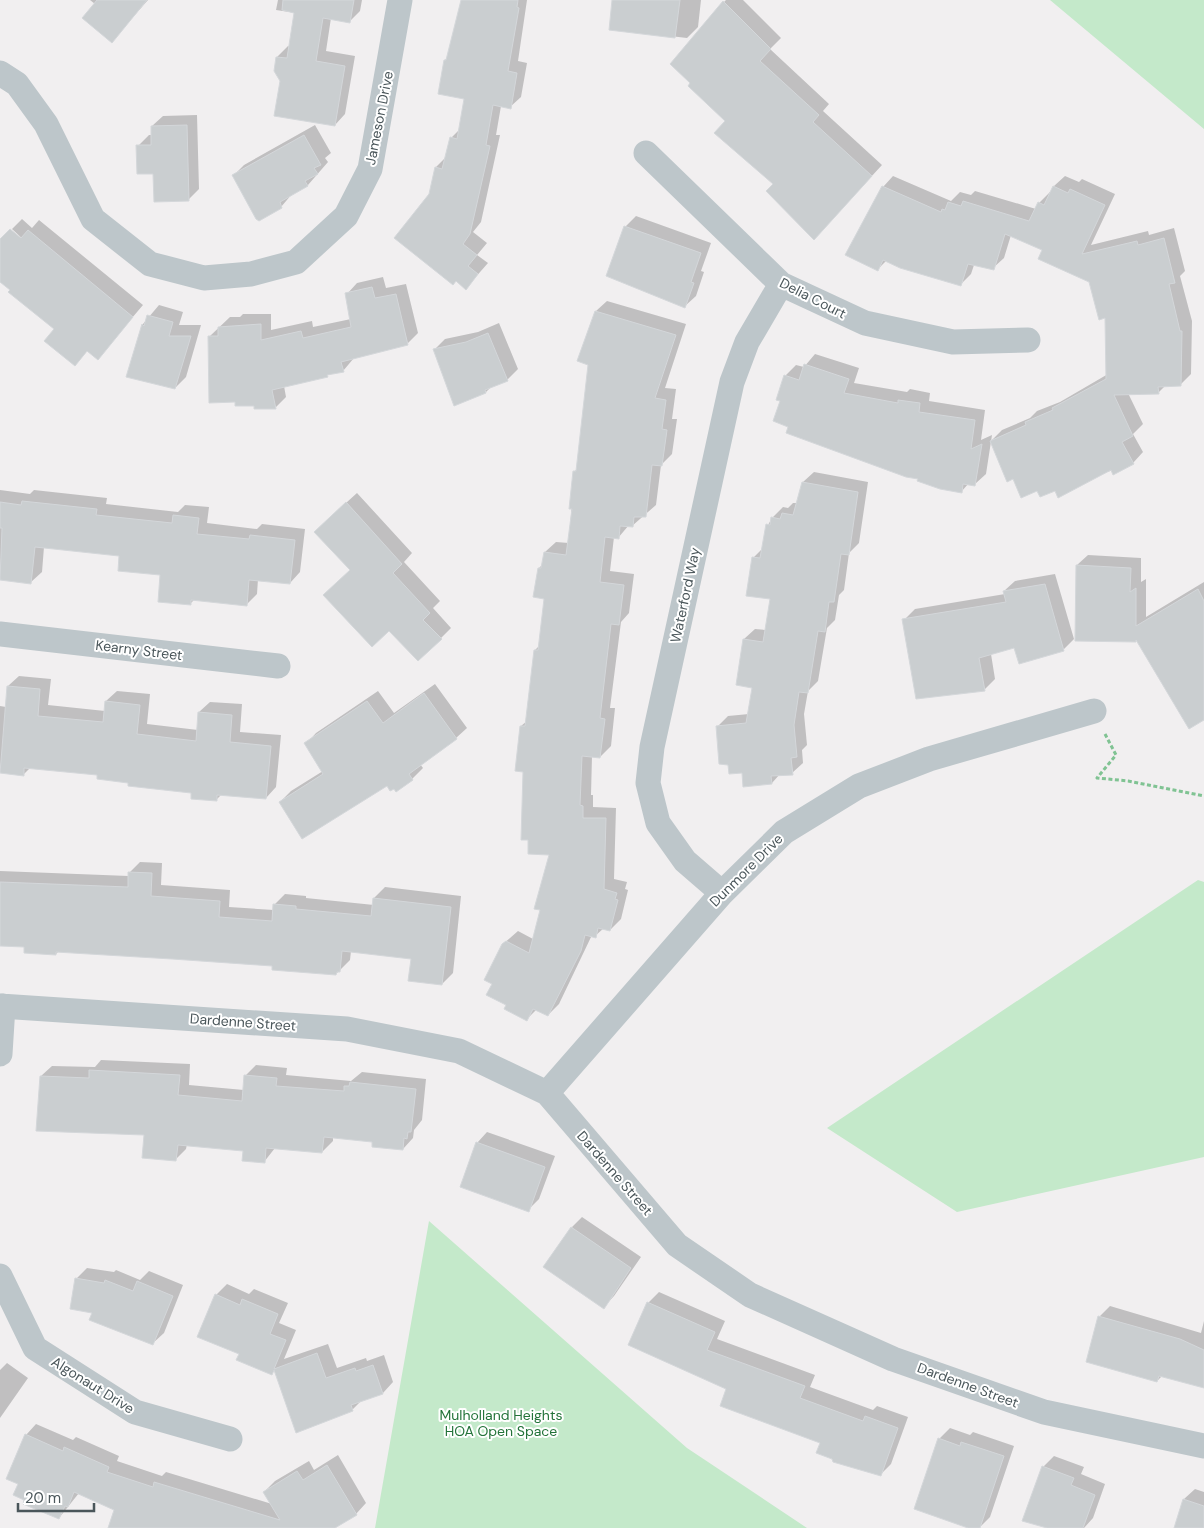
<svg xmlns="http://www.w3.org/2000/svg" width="1204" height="1528" font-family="'DM Sans',sans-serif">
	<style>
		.green { fill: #c4e9ca }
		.shadow { fill: #0003 }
		.building { fill: #caced0; stroke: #d4d7da }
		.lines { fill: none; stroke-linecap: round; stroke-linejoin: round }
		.path { stroke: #80c393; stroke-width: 3; stroke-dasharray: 4 2.5; stroke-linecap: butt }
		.minor { stroke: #bdc6ca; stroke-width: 25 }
		.labels { text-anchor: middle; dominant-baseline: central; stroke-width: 4; stroke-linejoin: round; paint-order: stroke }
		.street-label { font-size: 14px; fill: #4a565a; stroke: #fff }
		.park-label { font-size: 14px; fill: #237339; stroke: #fff }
	</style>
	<rect width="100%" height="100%" fill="#f1eff0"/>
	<path class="green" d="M1050,0h154v129z
		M1198,880l6,2v275l-247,55 -130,-84z
		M429,1221l258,227 120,80h-432z"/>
	<path class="shadow" d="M90,0h58l-36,41 -17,-37z
		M278,0h84l-2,11 -11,11 -18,-4 -5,33 29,5 -10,58 -10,11 -54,-44 -4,-24 11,-11 2,1 6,-34 -20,-3z
		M462,0h65l-9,61 9,2 -6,34 -11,10 -9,-1 -5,29h4l-19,87 -8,10 14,11 -10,12 11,8 -22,25 -30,-121 10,-10 5,-19 10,-10 5,-30 -21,-38 3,-3z
		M614,0h87l-3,27 -11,11 -77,-9z
		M726,0h17l38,38 -11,11 59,55 -6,7 59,54 -57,62 -51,-43 -47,-64 -3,-118z
		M197,115l2,74 -11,11 -33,-28 -17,-26 11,-11h3v-9l11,-10z
		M315,125l16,28 -6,5 3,4 -20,23 -16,9 -11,13 -48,-31 11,-11z
		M893,176l58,25 9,-9 11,3 4,-4 61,18 3,-6 11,-11 1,1 3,-7 11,-10 14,6 3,-3 33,15 -24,51 57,-14 1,4 25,-7 11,43 -5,5 12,45 -1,53 -11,11h-14l-8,8h-30l15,31 -10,10 10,18 -10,11 -77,27h-18l-24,-12 -23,-37 11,-11 28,-12 7,-7 23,-9 48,-28 -2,-57 -16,-36 -46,-31 -33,-15 -7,23 -11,10 -19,-3 -3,9 -11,11 -73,-25 -9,9 5,-82z
		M636,216l75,27 -10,28 3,1 -8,24 -11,10 -60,-79z
		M22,219l10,9 7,-8 104,85 -45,53 -10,-8 -13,15 -19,-36 -56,-48 26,-39 -14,-13z
		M383,277l3,11 20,-4 12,49 -11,11 -53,14 -11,13 -59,15 2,11 -10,10 -66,-71 20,-19h10l3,-3h28v16l41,-9 1,6 38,-8 -4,-25 10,-11z
		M607,301l79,23 -21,64 11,1 -4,30h5l-5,35 -11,11 -5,40 -24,21 -3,-1 -11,13 -4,-1 -4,34 24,3 -5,39 -8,9 -11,86h5l-4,38 -11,11 -8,-1 -1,39h2v12l23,1 -2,71 13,3 -2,7 3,1 -7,29 -11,11 -6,-2 -9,8 -3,-1 -33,69 -11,11 -11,-6 -10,10 -20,-14 -14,-22 10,-39 15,-13 15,8 8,-29 9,-57 -26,-82 -3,-45 6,-5 8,-71 5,-5 6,-47 -7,-30 4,-4 2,-12 11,-10 13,1 5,-71 4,-4 12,-104 -11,-4 17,-49z
		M159,305l24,7 -4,13h22l-15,52 -11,11 -48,-12 16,-52z
		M499,323l19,46 -11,11 -15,6 -6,6 -52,-42 11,-11 33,-7z
		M815,354l44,14 -5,15 53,9 3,-3 20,4 -1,8 56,9 -4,30 11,-5 -6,39 -11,10 -6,-1 -8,9 -42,-14 -129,-52 -9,-25 4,-25 11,-11 8,2z
		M814,472l54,10 -9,61 -10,10 -5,37 -5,5 -4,25 -8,8 -9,53 -10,10 -4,23 3,31 -5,5 1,13 -11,10 -12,1 -8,9 -43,-19 -12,-37 11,-11 21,-2 4,-27 -9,-48 11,-10 11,1 5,-32 -18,-40 10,-10 5,-23 4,-7 11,-11 5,1 5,-5h5l5,-21z
		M0,490l30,4 4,-4 73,8 -1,6 72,8 7,-7 24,2 -2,16 50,6 5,-5 43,5 -5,43 -10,11 -32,-4 -1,15 -11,11 -51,-6 -4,4 -29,-29 -42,-19 -76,-8 -2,25 -11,10 -31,-3z
		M357,493l55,60 -8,9 36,39 -7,7 18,20 -10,10 -90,-68 -25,-49z
		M1088,555l53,3v24l5,-3v38l58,-35v137l-127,-154z
		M1055,574l19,65 -11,11 -48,-3 -24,7 4,25 -11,11 -80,-70 11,-11 90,-15 -1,-3 11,-10z
		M19,676l32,3 -3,26 57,6 1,-10 11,-10 33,3 -3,30 51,6 1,-18 11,-10 32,2 -2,28 41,3 -5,52 -10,11 -44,-4 -6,6 -23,-8 -63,-10 -31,-8 -68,-7 -8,8 -23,-3v-66l6,1 2,-21z
		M435,684l32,44 -11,10 -36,26 3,4 -11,11 -16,11 -9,-6 -107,18 11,-11 32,-20 -17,-27 10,-11 62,-42 16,22z
		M140,862l22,1 -1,22 69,5 -1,17 45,3v-5l11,-11 21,2v2l68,7v-7l11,-11 76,9 -8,77 -11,11 -30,-26 -61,-7 -1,9 -14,14 -63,-9 -214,-14 -3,3 -31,-8 -25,-1v-74l129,5v-3z
		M101,1060l89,4 -1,21 55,5 1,-14 11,-11 31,3 -1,7 65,6 11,-9 64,7 -4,41 -8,10 -1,8 -10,11 -29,-8 -41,-4v4l-11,11 -47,-4 -11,14 -19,-12 -58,-6 -1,5 -11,11 -30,-27 -104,-57 11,-10 43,1z
		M487,1132l68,24 -16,43 -11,11 -51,-67z
		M582,1217l59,40 -27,39 -10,11 -32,-80z
		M87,1268l27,4 2,-2 24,10 9,-9 34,14 -19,48 -11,10 -59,-31 -18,-33z
		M227,1284l22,10 5,-5 34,14 -9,20 17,7 -12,29 44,-15 9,24 29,-10 1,3 17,-6 9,27 -10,11 -21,7 -10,10 -77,-40 -4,4 -31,-20 -24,-59z
		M659,1292l66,29 -8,18 98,36 -5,12 63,23 4,-4 31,11 -17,47 -11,11 -152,-87 -80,-85z
		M1110,1306l91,27 3,-12v66l-42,-11 -5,5 -58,-64z
		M7,1363l21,15 -28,40v-48z
		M36,1424l37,16 3,-3 43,19 -2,5 45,15 4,-4 106,32 -8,-12 11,-11 34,-20 5,9 24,-15 28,48 -10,11 -24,14h-222l6,-19 -37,-16 -20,25 -33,-19 -6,-16 6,-48z
		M950,1428l20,7 3,-3 41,14 -24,71 -11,11 -40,-89z
		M1054,1456l30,11 -3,7 24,10 -12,34 -9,10h-36l-5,-61z
		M1195,1489l9,3v36h-29l9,-29z"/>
	<path class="building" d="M97,0h50l-35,43 -30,-25z
		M283,0h71l-4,23 -27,-5 -7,43 29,5 -10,60 -61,-10 6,-35 -6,-10 2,-14 11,1 7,-45 -12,-3z
		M461,0h57l-1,7 2,1 -11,63 9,2 -6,36 -18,-4 -7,40 4,1 -20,88 -7,10 14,11 -9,11 10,8 -12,16 -10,-9 -3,4 -59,-47 35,-44 6,-27 7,2 8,-32 7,2 7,-40 -26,-5 6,-34h2z
		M612,0h68l-5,38 -66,-8z
		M723,1l48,48 -11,12 59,54 -6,7 59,54 -58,64 -48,-49 7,-7 -59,-51 11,-12 -37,-35 2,-3 -20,-19z
		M187,125l2,76 -35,1 -1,-28h-16l-1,-29h15v-19z
		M304,135l17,30 -7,3 4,6 -13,7 3,5 -28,16 2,6 -23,13 -3,-2 -24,-44z
		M882,186l59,26 1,-3 3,1 3,-8 13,4 2,-5 66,20 9,-19 6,3 9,-19 15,7 2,-4 35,16 -23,49 55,-13 1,4 26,-7 11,45 -6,1 11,47h2l-1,55 -23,1 1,7 -45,1 19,41 -11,6 12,22 -21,11 -2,-5 -53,28 -3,-7 -15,6 -3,-6 -16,7 -8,-19 -6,3 -17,-41 36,-16 -1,-3 28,-12 -1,-2 54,-29 -1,-61 -6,2 -10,-38 -51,-23 4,-9 -37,-16 -11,36 -26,-6 -7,22 -61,-18 -17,-8 -5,11 -33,-16z
		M624,226l77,27 -10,29 3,1 -9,25 -79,-32z
		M10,229l11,9 7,-8 105,87 -35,43 -11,-9 -12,15 -31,-25 10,-12 -46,-37 2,-2 -10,-8v-43z
		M372,287l3,11 21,-4 12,51 -67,17 3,10 -17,3 1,2 -56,13 4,19h-22v-3h-19v-4l-26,1 -1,-67h10v-9l43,-3v16l40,-9 2,7 48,-11 -6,-34z
		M595,311l81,24 -21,63 11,2 -4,29 5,1 -5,36 -10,-1 -6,52h-12l-1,10 -13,-1 -1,13 -14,-2 -5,45 24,3 -5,40 -8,-1 -11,94 5,1 -5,39 -18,-2 -2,49 3,1v12h23l-2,71 13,4 -2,6 3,1 -8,31 -12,-3 -2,10 -11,-3 -4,16 -33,65 -15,-7 -6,12 -23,-12 2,-4 -20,-10 6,-11 -8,-4 18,-36 4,-3 23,12 11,-43 -6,-1 15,-54 -21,-1v-14h-7l2,-68 -8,-1 5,-45h5l9,-76h4l6,-51 -11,-2 5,-29h3l3,-16 22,3 6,-46h-3l4,-38h3l12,-106 -11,-4z
		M147,315l26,7 -4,14h22l-16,53 -49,-12 16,-53 2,2z
		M488,333l20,48 -23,9 1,3 -32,13 -21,-57 33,-7z
		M804,364l45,15 -5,14 54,10v-3l22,3 -1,9 56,8 -4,29 11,-5 -7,42 -12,-2 -1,9 -22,-4 -23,-8 1,-2 -12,-2 -120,-44 2,-6 -15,-6 7,-20 -4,-1 8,-25 15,5z
		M802,482l56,10 -9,63 -8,-1 -7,48h-5l-4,30 -7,-1 -10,62 -9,-1 -5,33 3,32 -6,1 2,17 -22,1 1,8 -29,3 -1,-14 -13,1 -1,-9 -9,-1 -3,-38 30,-3 6,-35 -16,-3 7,-46 20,3 7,-43 -24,-3 6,-39 8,1 6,-34 4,1 1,-8 9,2 2,-6 11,2z
		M22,501l75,8 -1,6 76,8 1,-8 26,3 -2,16 52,5 1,-4 45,5 -5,44 -41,-4 -2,26 -56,-6v5l-33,-3 2,-27 -42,-4 1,-15 -84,-9 -4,37 -31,-4 2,-52h-2v-26l21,3z
		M346,502l56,62 -9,9 37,40 -7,7 19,19 -24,22 -29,-30 -17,16 -49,-52 27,-25 -36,-38z
		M1076,565l55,3 -1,24 6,-4v38l62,-37 6,12v119l-15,9 -53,-89v2l-61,-1z
		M1045,584l19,67 -45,13 -5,-16 -35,10 6,33 -69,8 -14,-80 104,-17 -3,-11z
		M7,686l33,3 -2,27 65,6 2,-21 35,4 -3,29 59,7 2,-29 34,3 -2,27 41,4 -5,53 -49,-4v6l-26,-2v-6l-63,-7v-3l-31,-4v-4l-73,-7v8l-24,-3z
		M424,693l33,46 -48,35 4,6 -17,12 -2,-3 -4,2 -3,-5 -85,53 -23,-37 44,-28 -19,-31 63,-42 16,22z
		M128,872l24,1 -1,23 69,5 -1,16 53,4 1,-17 23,2v3l75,7 2,-18 78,9 -9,78 -34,-4 3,-22 -69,-8 -2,21h-3l-1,3 -64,-5v-4l-100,-7 -116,-7v3l-32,-2v-6l-24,-1v-64l128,5z
		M89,1070l91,5 -2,20 64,6 2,-26 33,3 -1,8 68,5v-5h5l1,-4 66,7 -5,43h-3l-1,7 -3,-1 -1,12 -31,-3v-5l-48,-5 -2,16 -56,-5 -1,15 -23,-2 1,-10 -65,-6 -2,16 -34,-3 2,-23 -108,-4 4,-55 49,2z
		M476,1142l69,25 -16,45 -69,-25z
		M571,1227l60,41 -27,41 -61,-42z
		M75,1278l29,5 1,-3 28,11 4,-10 36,15 -20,49 -64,-25 3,-7 -22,-4z
		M215,1294l25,11 2,-6 36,15 -8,20 16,6 -12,29 43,-16 9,25 29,-10 1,3 17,-6 10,29 -32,11 2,6 -57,22 -22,-63 -2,5 -36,-15 3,-6 -42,-17z
		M647,1302l68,30 -8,18 98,36 -5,12 63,23 2,-5 33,12 -17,48 -48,-14 -1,-3 -16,-6 4,-10 -100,-37 6,-17 -98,-44z
		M1098,1316l82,23 24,11v38l-45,-12 -2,6 -71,-20z
		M25,1434l38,17 1,-4 45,20 -2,5 46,15 1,-5 126,38 -17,-28 34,-21 6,9 24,-15 30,50 -22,13h-227l6,-18 -40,-18 -6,15 -3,-1 -6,13 -36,-15 1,-4 -11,-5 5,-11 -12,-5z
		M938,1438l22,8 1,-4 43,14 -24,72h-12l-54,-19z
		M1042,1466l32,12 -3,7 24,10 -12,33h-36l-25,-7z
		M1183,1499l21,7v22h-30z"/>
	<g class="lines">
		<path class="path" d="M1105,734l11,21 -19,23 31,3 76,15"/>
		<path class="minor" d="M0,73l17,11 29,40 47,95 57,45 54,14 47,-4 45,-12 50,-46 24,-47 30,-169
			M646,153l135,131 84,39 88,19 75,-2
			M0,634l278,32
			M722,893l-37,-32 -27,-38 -10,-40 4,-36 80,-365 15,-40 34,-58
			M0,1006l347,23 112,22 88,42 130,152 73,50 143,64 151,53 160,34
			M0,1054l3,-48
			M547,1093l175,-200 62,-61 75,-46 70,-27 165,-48
			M0,1276l35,72 100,64 95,27"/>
	</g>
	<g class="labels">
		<g class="street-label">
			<text transform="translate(379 118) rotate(-79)">Jameson Drive</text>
			<text transform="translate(813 298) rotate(27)">Delia Court</text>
			<text transform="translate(685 595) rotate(-78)">Waterford Way</text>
			<text transform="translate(139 650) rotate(7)">Kearny Street</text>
			<text transform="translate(746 870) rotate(-45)">Dunmore Drive</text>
			<text transform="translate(243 1022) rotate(4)">Dardenne Street</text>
			<text transform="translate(615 1173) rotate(49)">Dardenne Street</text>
			<text transform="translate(93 1385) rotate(32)">Algonaut Drive</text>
			<text transform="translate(968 1385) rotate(20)">Dardenne Street</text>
		</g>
		<g class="park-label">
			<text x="501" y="1415">Mulholland Heights<tspan x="501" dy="16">HOA Open Space</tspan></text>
		</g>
	</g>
	<path d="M18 1503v8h76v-8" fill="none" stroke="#4a565a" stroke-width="2.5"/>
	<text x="25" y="1503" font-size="15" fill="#4a565a" stroke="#ffffff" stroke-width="4" paint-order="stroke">20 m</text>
</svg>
